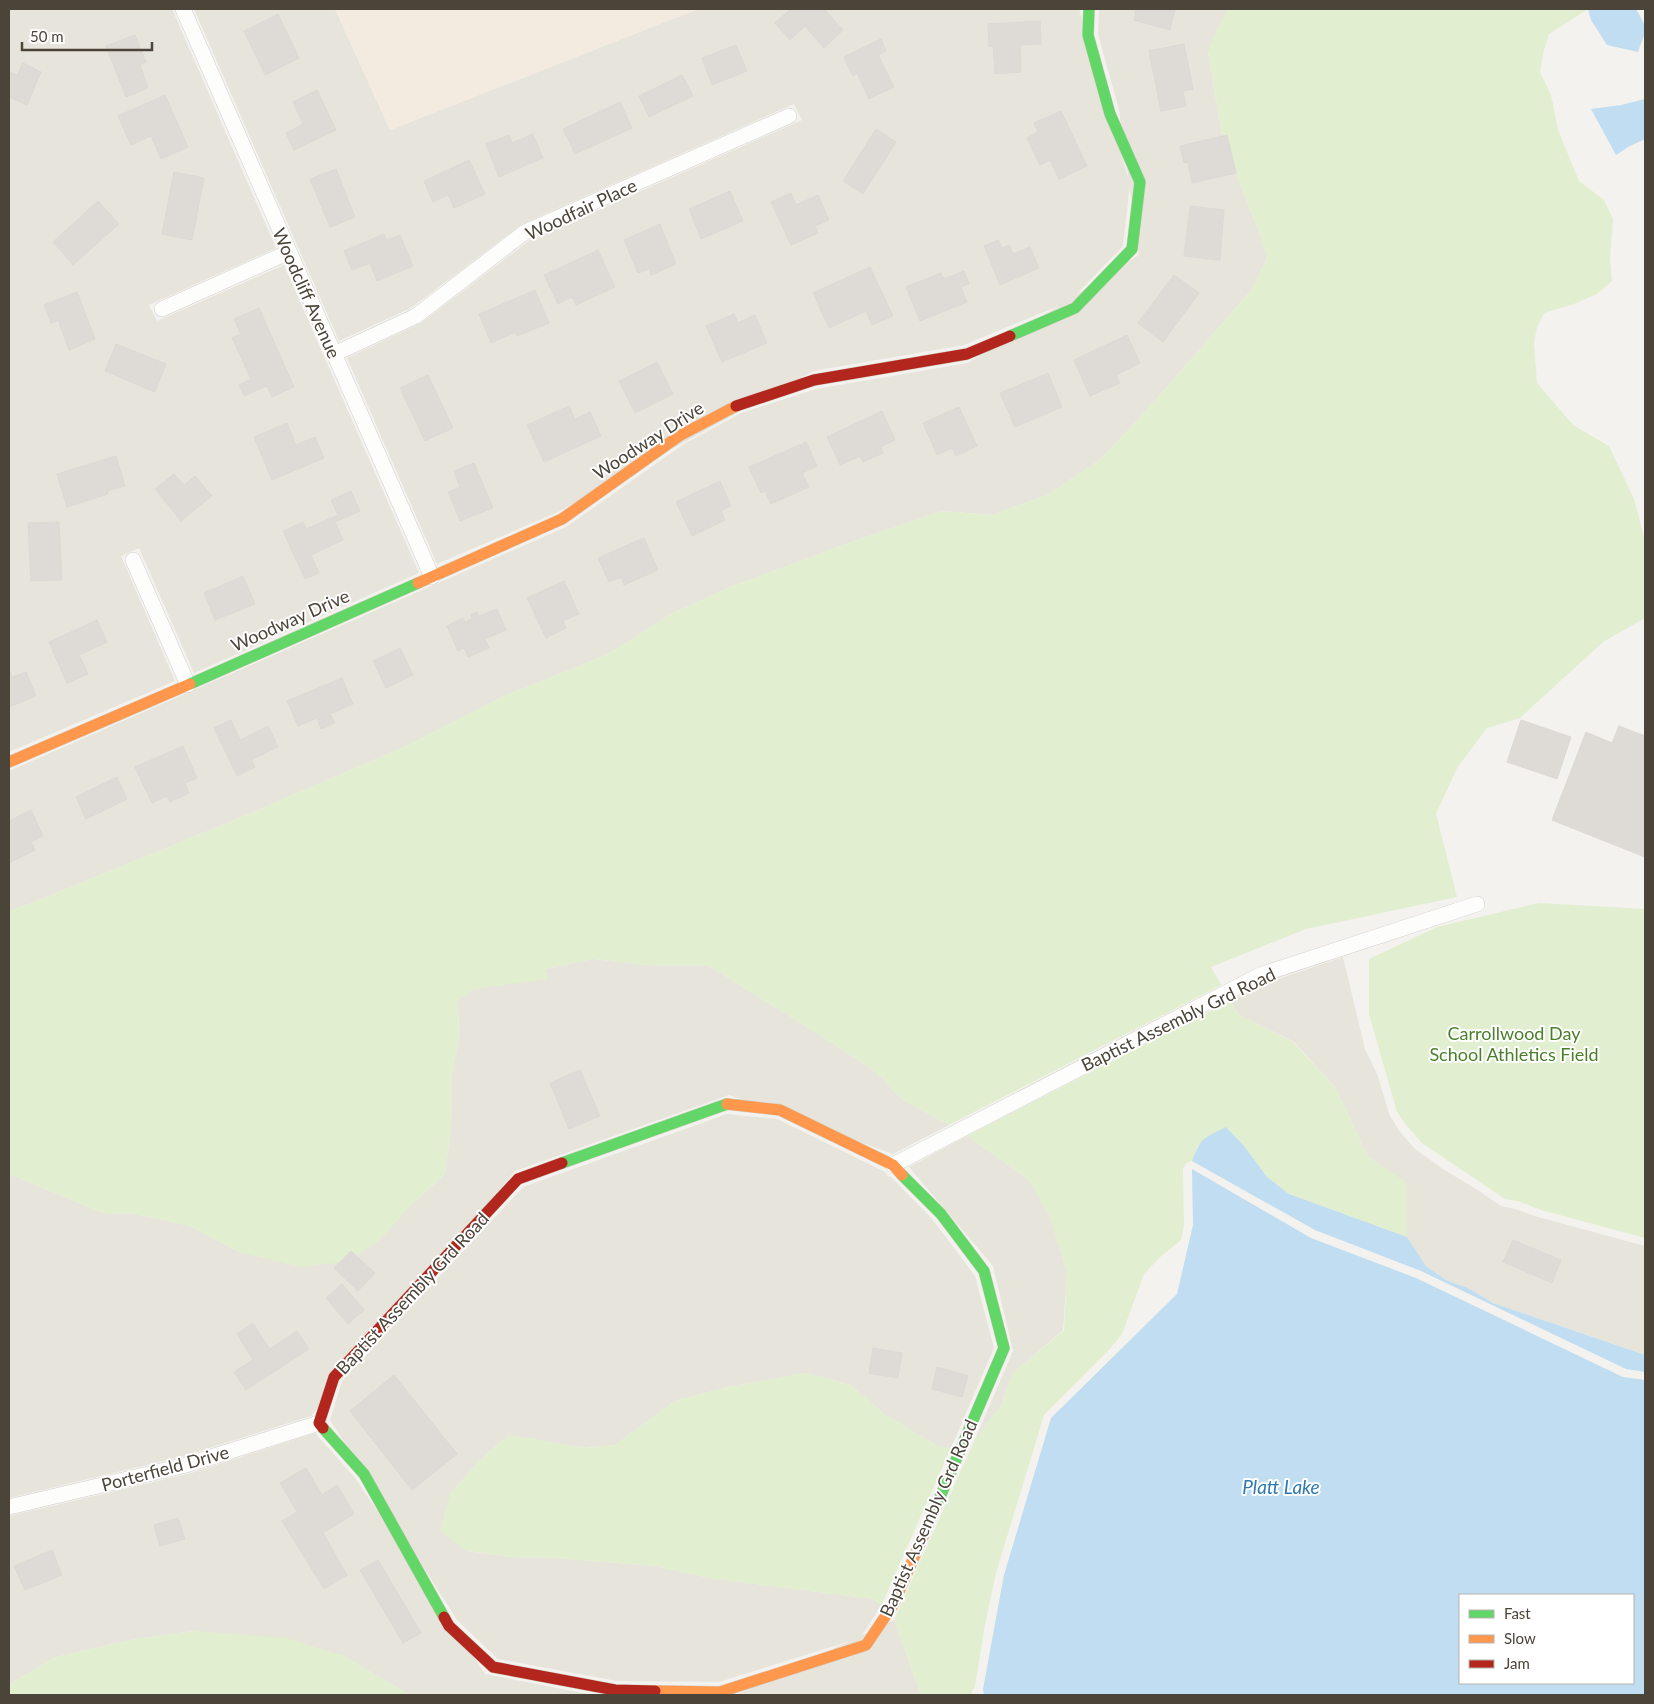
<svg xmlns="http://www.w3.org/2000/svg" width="1654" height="1704" font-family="Lato,sans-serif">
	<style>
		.residential { fill: #e7e4dc }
		.commercial { fill: #f3ebdf }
		.green { fill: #e1eecf }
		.water { fill: #c0ddf1; fill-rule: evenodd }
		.building { fill: #dedbd6; stroke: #dcd9d4 }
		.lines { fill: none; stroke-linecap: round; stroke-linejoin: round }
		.street-casing { stroke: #d2d0cb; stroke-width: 16 }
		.fast-casing { stroke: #d3cfc5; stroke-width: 12 }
		.slow-casing { stroke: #d3cfc5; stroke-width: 12 }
		.jam-casing { stroke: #d3cfc5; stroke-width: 12 }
		.street { stroke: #fdfdfc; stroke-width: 15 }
		.fast { stroke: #63d668; stroke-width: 11 }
		.slow { stroke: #ff974d; stroke-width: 11 }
		.jam { stroke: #b3261e; stroke-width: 11 }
		.labels { text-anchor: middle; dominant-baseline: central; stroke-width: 4; stroke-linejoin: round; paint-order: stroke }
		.street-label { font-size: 18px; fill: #4b4439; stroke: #fff }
		.park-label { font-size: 18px; fill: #4a7f2a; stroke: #fff }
		.water-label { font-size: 19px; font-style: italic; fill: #2e7ab2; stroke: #fff }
	</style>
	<rect width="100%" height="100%" fill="#f4f2ee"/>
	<path class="residential" d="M9,9h163l104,239 -127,57 8,16 127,-56 135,308 -225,100 -55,-125 -18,8 54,125 -166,71z
		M194,9h141l55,121 308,-121h381l51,175 -7,62 -53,55 -106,44 -151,26 -255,141 -121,52 -90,-206 74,-35 109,-83 272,-120 -8,-16 -272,120 -111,84 -72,33z
		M1099,9h128l-19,43 15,89 36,91 8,26 -14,30 -109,125 -43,46 -54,36 -55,20 -50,-4 -88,30 -124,46 -57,26 -67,42 -104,42 -91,47 -179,77 -203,83 -20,7v-140l557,-244 118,-83 57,-31 75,-24 152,-26 171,-108 -20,-145 -21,-76z
		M1343,957l22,92 12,25 13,42 10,16 15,17 28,20 33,20 25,17 14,3 23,8 107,29v109l-152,-52 -25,-15 -22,-8 -20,-14 -19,-29 -1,-54 -38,-26 -33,-70 -41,-45 -56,-28 -8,-13 33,-17z
		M593,959l52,6 64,1 117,73 50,33 27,28 46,25 -56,29 -164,-59 -214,76 -204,245 -127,40 -175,42v-324l94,39 33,1 54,12 49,26 172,-47 34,-31 6,-46 1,-54 8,-41 -3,-31 16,-13 74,-11 -1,-9z
		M727,1114l50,5 108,53 3,5 2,-1 43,44 42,56 19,72 -43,100 -13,-2 -51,-30 -37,-31 -43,-12 -79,14 -53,14 -60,44 -30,3 -76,-13 -27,23 -32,36 16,57 45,6 44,1 100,8 54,12 165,21 7,7 -21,32 -141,44 -102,-1 -119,-22 -41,-39 -127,-200 12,-39 181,-194z
		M967,1136l61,43 22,36 17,58 -4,57 -50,43 -13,34 -24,30 37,-86 -20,-85 -84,-99z
		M315,1433l41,46 129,195 108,21h-183l-67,-39 -150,-25 -58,8 -79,18 -47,27v-168l179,-42z
		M894,1620l27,75h-185z"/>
	<path class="commercial" d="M335,9h363l-308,121z"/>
	<path class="green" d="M1227,9h361l-39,25 -5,16 -4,22 11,23 7,35 21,51 25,19 9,19 -3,40 2,22 -15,13 -23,10 -30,9 -7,14 -3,16 3,40 36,42 36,21 25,53 11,42v77l-42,24 -83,76 -33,10 -30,40 -21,46 21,83 -151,32 -95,38 10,18 -272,140 -46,-25 -27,-28 -50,-33 -117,-73 -64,-1 -52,-6 -47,10 1,10 -74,10 -16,13 3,31 -8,41 -1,54 -6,46 -34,31 -32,36 -33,21 -46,5 -61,-15 -49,-26 -54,-12 -33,-1 -94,-39v-263l20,-7 203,-83 179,-77 91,-47 104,-42 67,-42 57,-26 124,-46 88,-30 50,4 55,-20 54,-36 43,-46 109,-125 14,-29 -8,-27 -36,-91 -15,-90z
		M1539,903l106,6v329l-104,-28 -23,-9 -13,-2 -83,-56 -15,-17 -10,-14 -28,-98v-55l68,-32z
		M1230,1001l8,13 55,28 42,45 33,70 39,26v54l-118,-43 -22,-17 -23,-31 -18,-19 -28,18 -6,16 -6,2 -3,6 1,56 -3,15 -22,18 -15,16 -22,60 -14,17 -64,64 -48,158 -11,51 -10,62 -5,9h-49l-27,-75 82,-183 24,-30 13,-34 51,-43 3,-57 -18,-58 -21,-36 -61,-43z
		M807,1373l43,12 37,31 51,30 13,2 -70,158 -7,-7 -165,-21 -54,-12 -100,-8 -44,-1 -45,-6 -26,-20 10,-37 32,-36 27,-23 76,13 30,-3 60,-44 53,-14z
		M193,1631l94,7 56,18 67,39h-401v-11l47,-27 79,-18z"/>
	<path class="water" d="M1588,9h48c13,22 10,20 2,43l-31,-7 -16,-25z
		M1645,99v40l-17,8 -12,8 -25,-46 30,-4z
		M1226,1127l18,19 23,31 22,17 118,43 19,29 20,14 22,8 25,15 152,52v17l-19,-3 -205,-98 -106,-41 -123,-69c9,-24 12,-23 34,-34z
		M1192,1169l119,69 105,40 207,99 22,3v315h-661l-1,-6 21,-114 47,-157 126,-124 16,-69zM1460,1595h173v88h-173z"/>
	<path class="building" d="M791,9h33l19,21 -19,18 -19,-22 -15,14 -15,-17z
		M1136,9h39l-5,21 -36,-10z
		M278,14l21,44 -34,17 -21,-44z
		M1040,21l1,23 -21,1 1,27 -26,2 -2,-28 -4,1 -1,-23z
		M135,35l11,27 -6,3 8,23 -22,9 -20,-51z
		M881,39l5,12 -8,4 16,32 -25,12 -12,-26 -4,3 -9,-19z
		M1184,44l9,45 -10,2 3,15 -25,5 -12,-60z
		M736,45l11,26 -35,14 -10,-27z
		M23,63l18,9 -14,33 -18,-8v-25l8,3z
		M682,75l11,21 -44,21 -10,-21z
		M317,90l19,40 -42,20 -8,-17 17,-9 -10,-22z
		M165,95l23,52 -27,12 -10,-23 -20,9 -13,-29z
		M620,102l12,26 -57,26 -12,-25z
		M1061,111l26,55 -28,13 -9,-19 -10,5 -13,-27 11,-6 -4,-9z
		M876,129l20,13 -33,52 -20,-13z
		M533,134l10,24 -44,19 -13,-33 23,-9 3,8z
		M1227,135l9,38 -44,10 -4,-21 -4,1 -4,-17z
		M469,160l16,34 -31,14 -6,-13 -15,7 -9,-21z
		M336,169l19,48 -25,10 -20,-48z
		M174,172l30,6 -12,62 -30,-6z
		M730,191l13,30 -42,18 -12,-30z
		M791,193l5,12 22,-10 11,25 -14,6 3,7 -27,12 -20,-43z
		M98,201l21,23 -46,41 -20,-23z
		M1190,206l34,4 -4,50 -36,-4z
		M660,224l16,40 -25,11 -2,-6 -11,4 -14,-33z
		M384,234l3,6 13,-5 13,31 -36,15 -7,-18 -18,7 -8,-19z
		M998,240l4,8 7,-3 4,9 17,-7 9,21 -39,17 -16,-39z
		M598,250l17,37 -39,18 -4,-8 -14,7 -14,-29z
		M870,267l23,49 -21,9 -6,-14 -37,17 -16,-35z
		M964,271l5,13 -8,3 6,15 -47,19 -14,-34 35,-14 3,6z
		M1174,275l25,18 -36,49 -25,-19z
		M535,290l14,33 -32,13 -1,-4 -25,11 -12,-29z
		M77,292l18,47 -26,11 -11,-30 -7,3 -7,-18z
		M259,308l35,79 -22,10 -5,-11 -23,10 -5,-11 12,-6 -19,-41 9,-4 -7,-15z
		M734,314l4,9 17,-8 12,28 -45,19 -16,-36z
		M1127,335l13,28 -24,12 4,8 -30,13 -16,-36z
		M116,344l50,20 -11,28 -50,-21z
		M657,362l16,32 -38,19 -16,-32z
		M1048,373l14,34 -47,20 -15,-34z
		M428,375l25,53 -28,13 -25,-53z
		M569,406l6,13 15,-7 11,24 -57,26 -17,-37z
		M959,407l18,39 -21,10 -4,-8 -15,7 -14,-32z
		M882,411l13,29 -15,7 3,6 -20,9 -3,-6 -20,9 -13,-28z
		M287,423l9,22 19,-8 9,21 -52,22 -18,-43z
		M806,442l11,24 -15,7 7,14 -38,17 -6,-13 -4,2 -12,-26z
		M116,456l9,30 -18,5 1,3 -41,13 -10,-33z
		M474,463l19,45 -33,13 -12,-29 12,-5 -6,-16z
		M174,474l10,11 11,-9 17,20 -31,25 -26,-32z
		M720,481l11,25 -10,5 4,9 -33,16 -16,-34z
		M351,491l9,20 -25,11 8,18 -32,15 8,18 -14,6 -22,-48 20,-9 3,7 32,-14 -7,-15z
		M59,522l3,58 -31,1 -3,-58z
		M644,538l14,32 -34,15 -3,-8 -12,5 -11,-24z
		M243,576l12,28 -40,16 -11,-27z
		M564,581l15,33 -16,7 3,7 -20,10 -19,-40z
		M497,609l9,21 -21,9 4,9 -21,9 -4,-9 -6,3 -11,-25 16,-8 2,4 7,-3 -1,-4 6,-3 2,4z
		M97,620l10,22 -28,13 9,19 -21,9 -18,-41z
		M400,648l13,27 -27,13 -13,-27z
		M9,669l3,8 14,-5 10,24 -27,11z
		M342,678l11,26 -23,10 5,9 -14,6 -4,-11 -19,8 -11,-25z
		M231,720l9,20 28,-14 10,21 -27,13 4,7 -18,9 -23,-48z
		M1521,720l50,17 -14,42 -50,-17z
		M1619,726l26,10v121l-93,-37 34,-88 26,11z
		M183,746l14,32 -12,5 4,10 -19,9 -3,-6 -15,7 -17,-36z
		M117,777l10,22 -41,20 -10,-22z
		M31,810l12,26 -12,6 4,8 -26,13v-42z
		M580,1070l20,46 -31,13 -19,-46z
		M1513,1240l48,20 -9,23 -49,-21z
		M351,1251l24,22 -17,18 -24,-23z
		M342,1284l22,26 -16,14 -22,-26z
		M253,1323l17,26 27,-18 12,18 -63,41 -12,-18 19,-12 -16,-26z
		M873,1348l29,5 -4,25 -29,-5z
		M937,1367l31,9 -6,21 -30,-8z
		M394,1375l63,79 -45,36 -62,-79z
		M306,1468l16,27 15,-10 17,29 -31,19 24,42 -23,14 -42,-68 15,-9 -17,-29z
		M178,1518l7,21 -25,7 -6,-21z
		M52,1550l10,25 -37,15 -11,-24z
		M378,1560l43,73 -18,10 -43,-73z"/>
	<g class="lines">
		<g class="street-casing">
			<path id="street" d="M183,9l249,568
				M162,309l127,-57
				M334,354l82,-38 109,-84 264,-116
				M133,560l55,125
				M893,1165l367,-190 217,-71
				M9,1507l177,-42 133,-42"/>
		</g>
		<g class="fast-casing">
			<path id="fast" d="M1010,336l65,-28 57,-59 8,-67 -30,-68 -22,-79 1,-26
				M190,684l228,-101
				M562,1163l165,-59
				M902,1175l39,39 43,57 20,77 -79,184
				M323,1428l41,46 80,143"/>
		</g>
		<g class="slow-casing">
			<path id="slow" d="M418,583l144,-64 117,-83 57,-30
				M9,762l181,-78
				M727,1104l53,6 113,55 9,10
				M655,1691l65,1 146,-47 27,-40 32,-73"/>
		</g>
		<g class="jam-casing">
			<path id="jam" d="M736,406l78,-26 153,-26 43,-18
				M323,1428l-4,-5 15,-46 184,-198 44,-16
				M444,1617l5,9 44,41 122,23 40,1"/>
		</g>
		<use href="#street" class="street"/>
		<use href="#fast" class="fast"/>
		<use href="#slow" class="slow"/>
		<use href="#jam" class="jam"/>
	</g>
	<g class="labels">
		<g class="street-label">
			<text transform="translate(581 209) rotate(-25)">Woodfair Place</text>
			<text transform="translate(307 293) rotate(66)">Woodcliff Avenue</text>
			<text transform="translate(648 440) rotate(-33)">Woodway Drive</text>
			<text transform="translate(290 620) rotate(-24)">Woodway Drive</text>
			<text transform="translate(1178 1019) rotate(-26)">Baptist Assembly Grd Road</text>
			<text transform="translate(412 1293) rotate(-47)">Baptist Assembly Grd Road</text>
			<text transform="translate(165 1468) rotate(-15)">Porterfield Drive</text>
			<text transform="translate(928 1518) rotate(-66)">Baptist Assembly Grd Road</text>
		</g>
		<g class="park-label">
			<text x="1514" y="1033">Carrollwood Day<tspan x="1514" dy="21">School Athletics Field</tspan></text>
		</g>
		<g class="water-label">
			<text x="1281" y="1486">Platt Lake</text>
		</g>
	</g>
	<rect width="1654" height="1704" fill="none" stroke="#4b4439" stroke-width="20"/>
	<rect x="1459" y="1594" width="175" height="90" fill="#ffffff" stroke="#b7b4b0"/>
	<rect x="1469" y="1610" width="25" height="8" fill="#63d668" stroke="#b7b4b0"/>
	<text x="1504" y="1619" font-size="15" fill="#4b4439">Fast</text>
	<rect x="1469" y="1635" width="25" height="8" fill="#ff974d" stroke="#b7b4b0"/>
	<text x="1504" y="1644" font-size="15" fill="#4b4439">Slow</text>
	<rect x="1469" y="1660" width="25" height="8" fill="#b3261e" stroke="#b7b4b0"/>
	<text x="1504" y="1669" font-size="15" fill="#4b4439">Jam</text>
	<path d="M22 42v8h130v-8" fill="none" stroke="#4b4439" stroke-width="2.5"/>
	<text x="30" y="42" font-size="15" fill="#4b4439" stroke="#ffffff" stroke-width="4" paint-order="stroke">50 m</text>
</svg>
